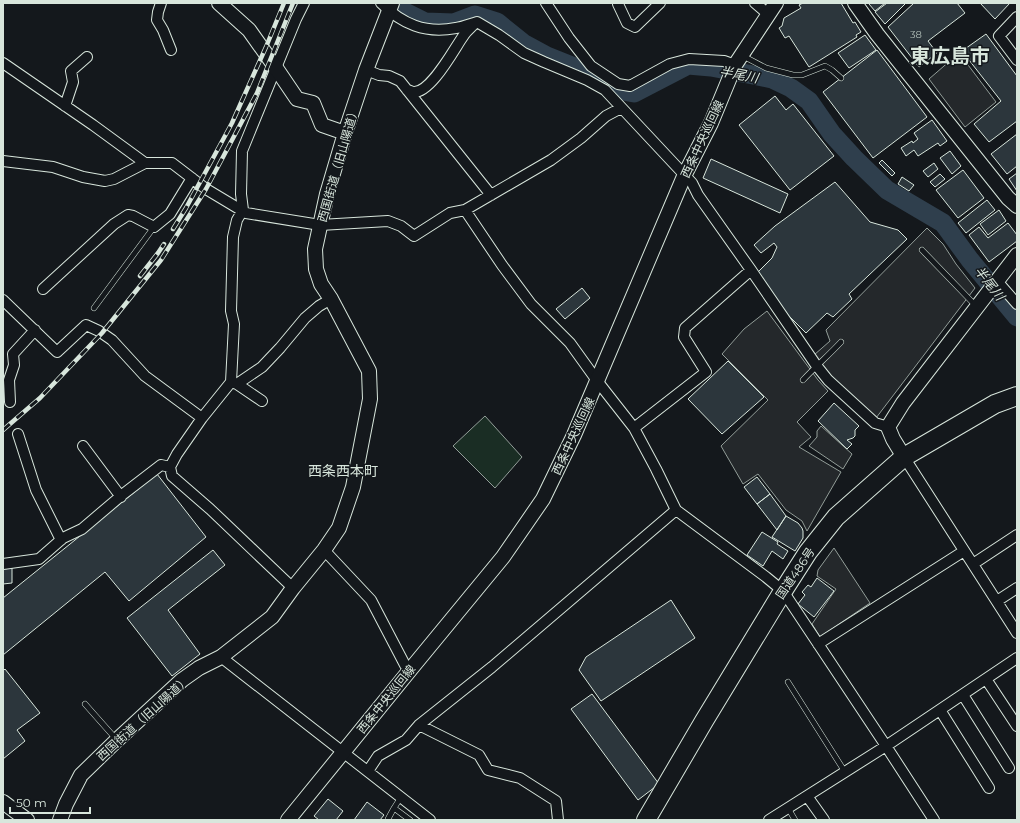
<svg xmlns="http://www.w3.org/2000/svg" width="1020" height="823" font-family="Montserrat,'Noto Sans JP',sans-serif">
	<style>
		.green { fill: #1a2d24; stroke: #939e99 }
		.parking { fill: #24282b; stroke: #939e99 }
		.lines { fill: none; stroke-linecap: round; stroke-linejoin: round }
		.river { stroke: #2f3f4d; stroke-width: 19 }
		.building { fill: #2c363c; stroke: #d8e6dc }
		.lane-casing { stroke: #d8e6dc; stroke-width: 6 }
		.street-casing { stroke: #d8e6dc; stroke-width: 12 }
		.secondary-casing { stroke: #d8e6dc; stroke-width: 16 }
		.highway-casing { stroke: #d8e6dc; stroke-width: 20 }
		.lane { stroke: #14181c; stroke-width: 5 }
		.street { stroke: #14181c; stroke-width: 10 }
		.secondary { stroke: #14181c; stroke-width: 14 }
		.highway { stroke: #14181c; stroke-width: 18 }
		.rail-casing { stroke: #d8e6dc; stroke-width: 4.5 }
		.rail { stroke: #14181c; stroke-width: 3; stroke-dasharray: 9; stroke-linecap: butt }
		.labels { text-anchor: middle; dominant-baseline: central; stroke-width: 3; stroke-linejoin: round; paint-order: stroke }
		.number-label { font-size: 10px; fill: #adbab4 }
		.street-label { font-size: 12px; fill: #d8e6dc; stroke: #14181c }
		.water-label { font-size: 13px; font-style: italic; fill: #d8e6dc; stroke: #14181c }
		.quarter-label { font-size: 14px; fill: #d8e6dc; stroke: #14181c }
		.town-label { font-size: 20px; font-weight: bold; fill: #d8e6dc; stroke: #14181c }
	</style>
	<rect width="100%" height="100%" fill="#14181c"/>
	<path class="green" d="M485,416l37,41 -27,31 -42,-42z"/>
	<path class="parking" d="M959,53l37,49 -31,25 -36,-48z
		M927,228l16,16 13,20 19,24 -99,130 -45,-39 -17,-24 16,-14 -4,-11z
		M767,311l51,69 10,11 -31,31 14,15 -12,10 42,25 -34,59 -5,-10 -16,-11 -28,-36 -15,10 -22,-38 47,-46 -46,-46 22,-25z
		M821,426l31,28 -9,15 -34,-23 8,-9v-6z
		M834,548l36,55 -50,34 -8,-13 24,-35 -19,-13 1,-6z"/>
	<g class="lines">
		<path class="river" d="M394,3l7,7 24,12 29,1 21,-8 22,7 26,21 24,13 50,20 26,15 11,2 54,-28 23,2 42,8 19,4 19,9 18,13 23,33 22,24 33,32 56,33 27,37 47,57"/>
	</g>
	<path class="building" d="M803,3h38l12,20 2,-1 6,10 -5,3 1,2 -48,30 -20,-31 -4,2 -6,-10 3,-2 2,-8 17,-10 -2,-3z
		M870,3h15l-10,8 -6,-7z
		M887,3h17l1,1 -20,20 -10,-12z
		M914,3h43l8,10 -37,28 9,12 -18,14 -31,-40z
		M980,3h30l-15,16z
		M986,34l31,42v45l-28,21 -15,-18 27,-23 -39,-50z
		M865,35l11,15 -27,18 -11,-15z
		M877,50l50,67 -54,41 -50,-66z
		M775,96l11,14 7,-6 41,52 -44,34 -51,-65z
		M932,120l15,21 -7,5 -2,-3 -20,13 -4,-6 -8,6 -5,-8 11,-7 1,2 5,-4 -4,-6z
		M1017,134v32l-10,8 -16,-20z
		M950,151l11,15 -9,8 -12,-16z
		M711,159l77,35 -8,19 -77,-35z
		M882,160l13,13 -3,3 -13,-13z
		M934,163l4,6 -10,8 -5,-6z
		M963,170l21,28 -26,20 -22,-28z
		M1017,173v18l-8,-12z
		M940,174l5,5 -10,8 -5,-5z
		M902,177l12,8 -5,6 -11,-7z
		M835,182l35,40 28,8 9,9 -58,55 3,5 -19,18 -6,-4 -21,20 -25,-25 -24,-35 15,-15 5,-11 -3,-4 -13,10 -7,-8 21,-19z
		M987,200l8,10 -29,23 -8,-10z
		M999,210l7,11 -18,14 -8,-11z
		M1008,223l9,12v6l-28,21 -20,-27 10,-8 9,11z
		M582,288l8,10 -25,21 -9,-10z
		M728,361l36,36 -42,37 -34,-35z
		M834,403l25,23 -4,4v6l-2,2 -6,2 5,4 -5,5 -29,-28z
		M157,474l49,63 -77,64 -24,-29 -102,83v-57z
		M757,477l13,17 -13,10 -13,-17z
		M770,494l16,22 -9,14 -20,-26z
		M786,516l12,7 4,5 1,3v7l-8,13 -23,-14z
		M762,532l16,10 -1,2 11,7 -5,8 -11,-8 -9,15 -16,-11z
		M213,550l12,15 -57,45 32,44 -28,22 -45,-58z
		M12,568v15l-9,1v-15z
		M817,578l17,13 -20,26 -16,-13 7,-9 -3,-3 6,-7 3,2z
		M671,600l24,38 -94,63 -22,-31 7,-13z
		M5,669l35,44 -23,17 8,11 -22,18v-88z
		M592,694l67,90 -21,16 -67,-91z
		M328,799l15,12 -7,9h-17l-5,-4z
		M367,802l17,13 -4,5h-26z"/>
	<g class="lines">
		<g class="lane-casing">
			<path id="lane" d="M743,56l23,12 27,7h9l23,-9 7,4 9,8
				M922,250l54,56
				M94,308l60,-81
				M803,380c12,-13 26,-25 38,-38
				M788,682l57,90
				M85,704l31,35
				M401,797l-7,11 16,12
				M788,808l7,12
				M389,820l-1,-1 6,-11"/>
		</g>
		<g class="street-casing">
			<path id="street" d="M161,3l-3,9 -1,8 6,10 8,20
				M381,3c21,21 44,31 75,25 7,-1 14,-4 21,-6l22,13 25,18 20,9 43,18 18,10 87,93 6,12 53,75 65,95 12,15 47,43 13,4
				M546,3l23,35 22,28 27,18 12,2 40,-22 19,-5 35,2 11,4
				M755,3l13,11
				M618,4l9,19 8,4 25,-24
				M1017,17l-18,19 18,24
				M3,63l90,62 52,38
				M366,70l13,5 10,1 11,5 91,114
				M407,90c2,0 4,1 6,2 18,2 42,-45 51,-57 3,-5 8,-8 11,-12
				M65,106l8,-24 -2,-11 16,-14
				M3,161l50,6 30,10 22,4 9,-2 31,-16h27l34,26 40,24 74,12 68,-4 13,5 13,10 36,-23 15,-3 86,-50 30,-22 25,-22 15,-8
				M997,281l20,23
				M43,289l71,-65 14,-9 5,1 21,11 16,-13 22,-36
				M3,300l54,52 29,-27 13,6 13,9 33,36 57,42
				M231,382l6,2 25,-17 18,-19 25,-30 14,-12 12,-7
				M237,384l25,17
				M10,402l-1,-22 5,-15 -1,-11 22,-24
				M634,428l72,-56 -22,-35 1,-9 66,-58
				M18,434l18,56 25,50
				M83,446l38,51
				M904,457l113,176
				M676,510l90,67 17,14 103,155 48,74
				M324,550l47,50 34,65 5,5
				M3,564l36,-5 24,-21 19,-9 40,-34 39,-30 9,2
				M973,564l44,-29
				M293,588l-83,-79 -38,-33 -2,-9 7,-13 25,-36 29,-36 3,-58 -3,-13 2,-74 4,-17 6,-10 -2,-16 1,-43 54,-132 8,-16
				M997,601l20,-13
				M818,644l146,-93
				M221,657l209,163
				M986,679l31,47
				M963,695l46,73
				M940,710l49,78
				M419,725l60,30 9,15 32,8 36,23 2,19
				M368,771l10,-15 28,-16 13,-15 73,-58 184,-157 -20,-41 -22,-41 -36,-46 -28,-39 -39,-39 -29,-39 -37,-55
				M807,796l17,24
				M769,820l117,-74 131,-88"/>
		</g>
		<g class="secondary-casing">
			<path id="secondary" d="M219,3l30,27 27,38 21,31 16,4 9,22 23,8
				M855,3l22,31 131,164 9,8
				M904,457l-11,-18 -5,-12 15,-24 114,-148
				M3,802l24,18
				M60,820l6,-16 15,-29 36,-35 65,-60 17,-12 22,-11 51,-40 21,-29 31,-38 15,-22 14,-41 17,-88 -1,-28 -38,-72 -10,-15 -5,-15 -1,-20 12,-55 18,-61 21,-63 26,-67
				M288,820l122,-150 93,-113 40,-58 31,-64 111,-261 26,-51 24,-58 41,-62"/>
		</g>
		<g class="highway-casing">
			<path id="highway" d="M646,820l58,-99 79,-130 25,-39 28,-35 68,-60 91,-53 22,-8"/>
		</g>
		<use href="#lane" class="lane"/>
		<use href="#street" class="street"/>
		<use href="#secondary" class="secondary"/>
		<use href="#highway" class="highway"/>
		<g class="rail-casing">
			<path id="rail" d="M173,229l13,-21 46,-85 34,-76 18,-44
				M140,276l18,-23 6,-9
				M3,430l37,-32 62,-65 59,-73 45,-71 51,-96 36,-90"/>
		</g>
		<use href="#rail" class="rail"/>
	</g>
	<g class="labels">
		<g class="number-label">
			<text x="916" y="34">38</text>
		</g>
		<g class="street-label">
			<text transform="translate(702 139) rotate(-65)">西条中央巡回線</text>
			<text transform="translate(338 164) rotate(-74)">西国街道（旧山陽道）</text>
			<text transform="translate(573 436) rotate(-65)">西条中央巡回線</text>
			<text transform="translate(795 573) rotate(-56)">国道486号</text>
			<text transform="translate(386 699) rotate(-51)">西条中央巡回線</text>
			<text transform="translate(143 718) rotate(-42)">西国街道（旧山陽道）</text>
		</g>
		<g class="water-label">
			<text transform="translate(739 74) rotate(11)">半尾川</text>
			<text transform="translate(990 283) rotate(52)">半尾川</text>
		</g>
		<g class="quarter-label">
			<text x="343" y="471">西条西本町</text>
		</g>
		<g class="town-label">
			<text x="950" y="56">東広島市</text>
		</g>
	</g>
	<rect width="1020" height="823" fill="none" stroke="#d8e6dc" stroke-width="8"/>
	<path d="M10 807v6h80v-6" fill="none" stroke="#d8e6dc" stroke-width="2"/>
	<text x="16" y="807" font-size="12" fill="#d8e6dc" stroke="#14181c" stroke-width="3" paint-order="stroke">50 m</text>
</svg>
